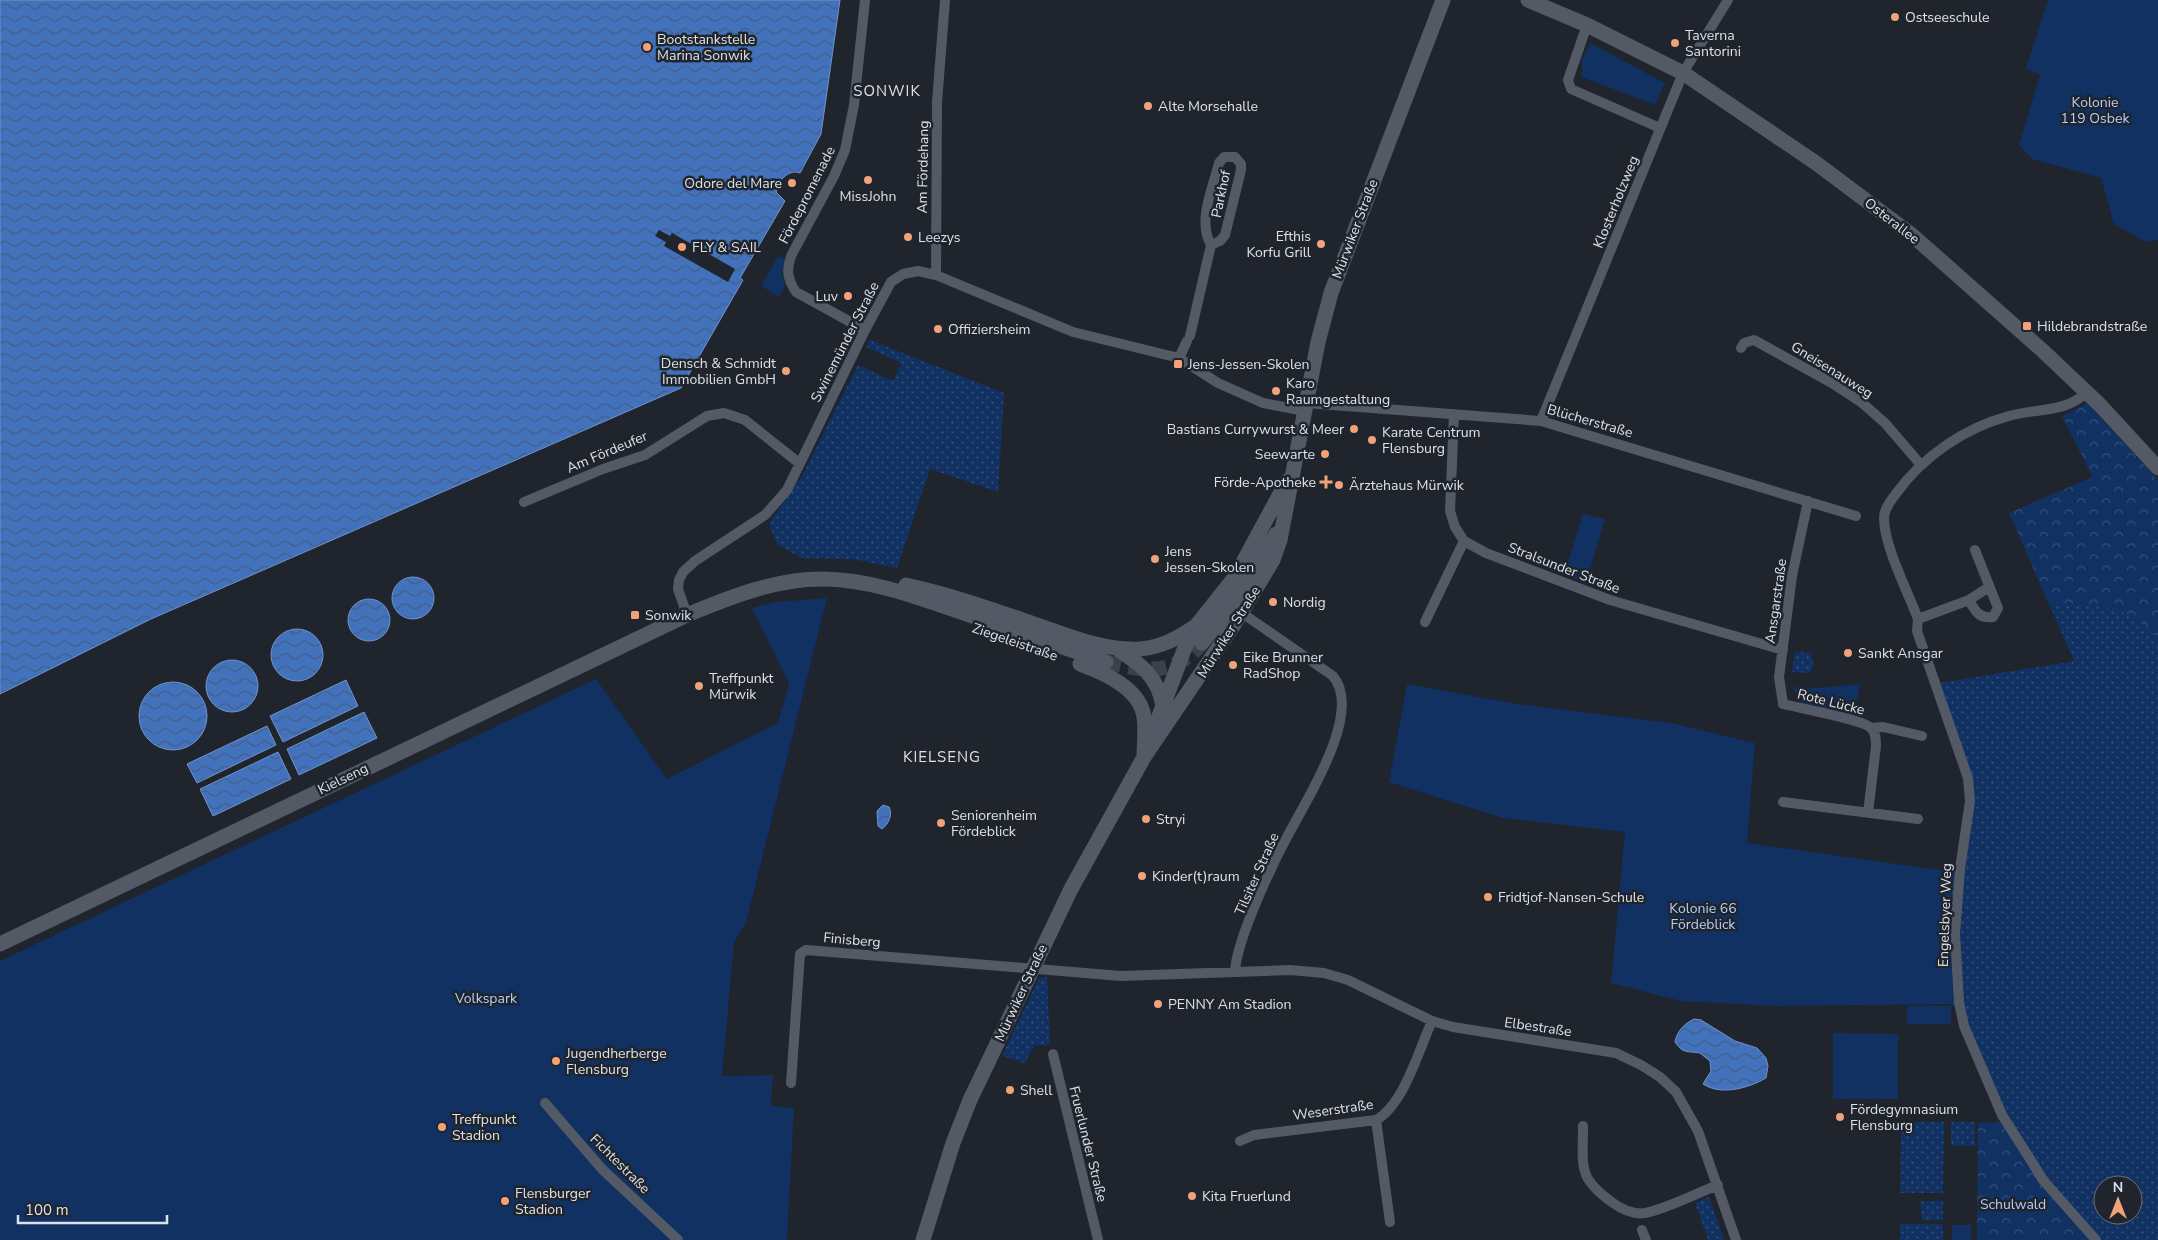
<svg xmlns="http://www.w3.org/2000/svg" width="2158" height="1240" font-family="'Nunito Sans',sans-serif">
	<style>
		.grass { fill: url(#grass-dots); fill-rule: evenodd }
		.forest { fill: url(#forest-crowns) }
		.green { fill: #113163 }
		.water { fill: url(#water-waves); stroke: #7193c9 }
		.pier { fill: #1f242d }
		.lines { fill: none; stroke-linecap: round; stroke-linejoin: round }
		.secondary-tunnel { stroke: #3c4049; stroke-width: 15; stroke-dasharray: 15 8; stroke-linecap: butt }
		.street { stroke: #545a65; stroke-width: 10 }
		.secondary { stroke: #545a65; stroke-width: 15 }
		.poi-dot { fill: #f0a278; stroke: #1f242d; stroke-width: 2 }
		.labels { text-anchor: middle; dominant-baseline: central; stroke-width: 5; stroke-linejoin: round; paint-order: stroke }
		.poi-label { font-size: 14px; fill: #dde1e7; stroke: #1f242d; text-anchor: start }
		.park-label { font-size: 14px; fill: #b4cef6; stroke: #1f242d }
		.street-label { font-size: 14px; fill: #dde1e7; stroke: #1f242d }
		.neighbourhood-label { font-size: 15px; letter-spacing: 1px; fill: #dde1e7; stroke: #1f242d }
	</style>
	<defs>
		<pattern id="grass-dots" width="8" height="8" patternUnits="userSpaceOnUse" patternTransform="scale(1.25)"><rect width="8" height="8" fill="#113163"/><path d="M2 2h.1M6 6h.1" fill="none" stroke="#334f79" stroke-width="1.8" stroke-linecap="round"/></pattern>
		<pattern id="forest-crowns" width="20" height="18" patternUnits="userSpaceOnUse" patternTransform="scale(1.25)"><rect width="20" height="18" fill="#113163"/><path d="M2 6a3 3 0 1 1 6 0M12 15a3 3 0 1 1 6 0" fill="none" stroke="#334f79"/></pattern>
		<pattern id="water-waves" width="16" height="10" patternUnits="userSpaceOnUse" patternTransform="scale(1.25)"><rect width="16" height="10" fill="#4372bc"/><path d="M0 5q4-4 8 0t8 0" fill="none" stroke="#435d86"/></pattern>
	</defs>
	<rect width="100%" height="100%" fill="#1f242d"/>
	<path class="grass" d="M870,340l134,53 -6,99 -68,-23 -33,99 -45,-9 -51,-1 -24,-14 -8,-20 34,-50 55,-109 35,16 8,-18 -35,-16z
		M2062,416l96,64v760h-66l-36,-39 -88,-155 -15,-42 -2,-98 2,-34h11l9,-72 -33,-117 134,-22 -65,-148 84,-36zM2103,1185h30v30h-30z
		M1795,652l16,1 2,13 -3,7 -18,-1z
		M1047,977l3,68 -16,1 -9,17 -23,-7 37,-78z
		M1901,1122h43l-1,71h-43z
		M1951,1122h24v24h-24z
		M1709,1197l15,43h-16l-13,-37z
		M1920,1201h23v19h-21z
		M1900,1224h43v16h-43z"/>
	<path class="forest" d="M2088,403l70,77v160c-29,-38 -66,-35 -109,-37l-40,-90 84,-36 -31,-61z
		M2002,1122l90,118h-115l1,-117z"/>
	<path class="green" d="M2048,0h110v240l-12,2 -32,-18 -13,-46 -69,-19 -13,-14 21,-70 -14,-7z
		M1590,43l75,40 -10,22 -73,-28v-17z
		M778,256l7,3 -3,15 3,11 -6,12 -18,-11z
		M1583,514l22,5 -19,64 -22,-8z
		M827,598l-81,325 -12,19 -12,134 51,-1 -2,31 23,2 -7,132h-787v-279l596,-282 71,100 111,-56 11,-39 -37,-76 25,-6z
		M1407,684l110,20 154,19 84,20 -8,100 206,29 -2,34 2,98 -180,2 -92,-5 -70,-18 14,-151 -122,-14 -114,-36z
		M1860,684l-6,34 -54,-13 1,-5 -10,-13 29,1z
		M1907,1006h44v18h-44z
		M1833,1033l65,1v65h-65z
		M1952,1225h19v15h-19z"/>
	<path class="water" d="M0,0h840l-19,134 -21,39c-11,-4 -18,6 -25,14l2,3 -1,2 9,9 -45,77 3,2 -62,108 -530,231 -151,75z
		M392 598a21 21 0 1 1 42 0a21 21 0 1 1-42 0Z
		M348 620a21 21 0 1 1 42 0a21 21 0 1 1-42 0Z
		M271 655a26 26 0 1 1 52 0a26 26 0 1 1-52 0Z
		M206 686a26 26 0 1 1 52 0a26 26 0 1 1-52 0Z
		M346,680l12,26 -75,36 -13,-26z
		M139 716a34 34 0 1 1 68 0a34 34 0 1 1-68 0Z
		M364,712l13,26 -78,37 -12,-26z
		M267,726l9,19 -79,38 -10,-19z
		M278,752l13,27 -78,37 -13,-27z
		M883,805l6,2c4,7 0,17 -7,22l-4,-3 -1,-15z
		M1694,1019l7,1 34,21 22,7 9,10 2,8 -2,12c-17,10 -45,18 -63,6l8,-13 -1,-10 -10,-8c-13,-2 -17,1 -25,-11 2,-11 9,-18 19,-23z"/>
	<path class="pier" d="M659,230l11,6 2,-3 63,36 -7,13 -64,-36 2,-4 -11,-6z"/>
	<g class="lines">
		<path class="secondary-tunnel" d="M1106,662c38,9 68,15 96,-19"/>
		<path class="street" d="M865,0l-11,105 -9,45 -11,26 -42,78c-6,15 -5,25 4,38l69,38
			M1587,25l-19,55 3,9 89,39
			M936,275l1,-173 8,-102
			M1190,336l21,-91c-14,-24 2,-57 8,-82l5,-6h11l6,7v6l-16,65 -5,6 -9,4
			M1741,348l3,-5 10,-3 78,43 29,19 24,21 36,42
			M1179,358l8,-17
			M2087,392c-21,21 -50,16 -78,24 -45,12 -87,41 -114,79 -5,7 -11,14 -11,23 0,28 24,74 34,101l-1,12 51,147 2,23 -10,68 -5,65 4,68 5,24 38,89 28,44 13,21 53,60
			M1306,403l235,18 315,95
			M1454,414l-4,97 5,16 9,14 22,12 124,47 173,50
			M1541,421l142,-348 45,-73
			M1808,501l-16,75 -13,101 4,27c15,4 79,15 88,24 5,5 5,12 5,18l-8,67
			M524,502l79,-33 42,-14 62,-39 17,-3 21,7 54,43
			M1969,600c6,11 10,19 24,17l5,-9 -23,-58
			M687,615l-9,-26 1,-9 4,-8 12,-11 70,-46 22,-25 78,-160 26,-48 12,-8 15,-3 18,4 137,57 106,26 39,25 45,20 42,8
			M1918,619l51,-19 20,-13
			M1425,622l39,-81
			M1871,728l12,-1 39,9
			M1783,802l135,17
			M1235,971c2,-32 36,-104 52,-134 18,-35 77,-124 46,-161l-91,-63
			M1053,1054l45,186
			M791,1083l9,-129 6,-4 315,26 169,-6 34,3 24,7 84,41 21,6 163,26 25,12 19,12 16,15 22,39 38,109
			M545,1103l57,66 76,71
			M1376,1120l14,102
			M1583,1126c0,42 -6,51 30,77 10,7 20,12 32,10 21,-4 52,-20 73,-28
			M1240,1141l14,-6 122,-15c28,-15 43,-71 56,-99
			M1642,1230l4,10"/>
		<path class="secondary" d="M1528,0l59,25 96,48 133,90 96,72 131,116 57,54 58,63
			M906,585c46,10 90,26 134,41 32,11 66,25 100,23 22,-2 38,-11 56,-23
			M1202,643l34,-44 40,-65
			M1116,648c24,16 42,28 47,58
			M1080,664c24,9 60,24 64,53 2,13 0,27 0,40
			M1152,735l32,-85 12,-24 39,-49 52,-96
			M0,944l687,-329c43,-18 88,-36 135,-36 50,0 101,20 147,36 46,16 91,31 137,47
			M923,1240l30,-97 17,-43 101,-211 73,-132 91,-134 38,-63 7,-20 38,-198 13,-49 112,-293"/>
	</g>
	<g class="poi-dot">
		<circle cx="1895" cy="17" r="5"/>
		<circle cx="1675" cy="43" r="5"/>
		<circle cx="647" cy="47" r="5"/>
		<circle cx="1148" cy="106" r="5"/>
		<circle cx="868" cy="180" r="5"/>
		<circle cx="792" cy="183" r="5"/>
		<circle cx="908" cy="237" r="5"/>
		<circle cx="1321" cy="244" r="5"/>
		<circle cx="682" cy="247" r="5"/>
		<circle cx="848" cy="296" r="5"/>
		<rect x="2022" y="321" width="10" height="10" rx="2.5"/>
		<circle cx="938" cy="329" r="5"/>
		<rect x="1173" y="359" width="10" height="10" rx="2.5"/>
		<circle cx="786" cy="371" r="5"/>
		<circle cx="1276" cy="391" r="5"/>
		<circle cx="1354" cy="429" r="5"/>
		<circle cx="1372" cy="440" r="5"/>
		<circle cx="1325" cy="454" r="5"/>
		<path d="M1323.5 474.5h5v5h5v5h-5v5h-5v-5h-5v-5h5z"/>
		<circle cx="1339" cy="485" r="5"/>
		<circle cx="1155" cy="559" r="5"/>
		<circle cx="1273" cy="602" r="5"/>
		<rect x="630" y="610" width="10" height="10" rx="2.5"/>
		<circle cx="1848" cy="653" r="5"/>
		<circle cx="1233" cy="665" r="5"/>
		<circle cx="699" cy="686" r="5"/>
		<circle cx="1146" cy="819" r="5"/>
		<circle cx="941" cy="823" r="5"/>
		<circle cx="1142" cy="876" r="5"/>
		<circle cx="1488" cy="897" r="5"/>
		<circle cx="1158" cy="1004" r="5"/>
		<circle cx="556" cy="1061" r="5"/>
		<circle cx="1010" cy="1090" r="5"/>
		<circle cx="1840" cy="1117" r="5"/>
		<circle cx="442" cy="1127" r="5"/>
		<circle cx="1192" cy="1196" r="5"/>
		<circle cx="505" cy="1201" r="5"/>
	</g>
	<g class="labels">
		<g class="poi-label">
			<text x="1905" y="17">Ostseeschule</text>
			<text x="1685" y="35">Taverna<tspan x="1685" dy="16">Santorini</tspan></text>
			<text x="657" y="39">Bootstankstelle<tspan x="657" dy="16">Marina Sonwik</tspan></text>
			<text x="1158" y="106">Alte Morsehalle</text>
			<text x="782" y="183" text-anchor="end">Odore del Mare</text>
			<text x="868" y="196" text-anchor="middle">MissJohn</text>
			<text x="1311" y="236" text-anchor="end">Efthis<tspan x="1311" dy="16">Korfu Grill</tspan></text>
			<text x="918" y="237">Leezys</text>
			<text x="692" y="247">FLY &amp; SAIL</text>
			<text x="838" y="296" text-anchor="end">Luv</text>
			<text x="2037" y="326">Hildebrandstraße</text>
			<text x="948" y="329">Offiziersheim</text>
			<text x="776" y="363" text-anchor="end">Densch &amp; Schmidt<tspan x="776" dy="16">Immobilien GmbH</tspan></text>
			<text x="1188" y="364">Jens-Jessen-Skolen</text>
			<text x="1286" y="383">Karo<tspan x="1286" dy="16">Raumgestaltung</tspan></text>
			<text x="1344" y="429" text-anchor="end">Bastians Currywurst &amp; Meer</text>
			<text x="1382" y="432">Karate Centrum<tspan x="1382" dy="16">Flensburg</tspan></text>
			<text x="1315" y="454" text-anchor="end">Seewarte</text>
			<text x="1316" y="482" text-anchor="end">Förde-Apotheke</text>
			<text x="1349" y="485">Ärztehaus Mürwik</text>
			<text x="1165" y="551">Jens<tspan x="1165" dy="16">Jessen-Skolen</tspan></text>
			<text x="1283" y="602">Nordig</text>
			<text x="645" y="615">Sonwik</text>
			<text x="1858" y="653">Sankt Ansgar</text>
			<text x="1243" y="657">Eike Brunner<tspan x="1243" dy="16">RadShop</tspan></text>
			<text x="709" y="678">Treffpunkt<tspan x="709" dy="16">Mürwik</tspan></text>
			<text x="951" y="815">Seniorenheim<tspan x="951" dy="16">Fördeblick</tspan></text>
			<text x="1156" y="819">Stryi</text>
			<text x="1152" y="876">Kinder(t)raum</text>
			<text x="1498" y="897">Fridtjof-Nansen-Schule</text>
			<text x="1168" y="1004">PENNY Am Stadion</text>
			<text x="566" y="1053">Jugendherberge<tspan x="566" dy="16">Flensburg</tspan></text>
			<text x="1020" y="1090">Shell</text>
			<text x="1850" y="1109">Fördegymnasium<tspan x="1850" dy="16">Flensburg</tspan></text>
			<text x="452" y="1119">Treffpunkt<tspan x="452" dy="16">Stadion</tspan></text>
			<text x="515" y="1193">Flensburger<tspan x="515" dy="16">Stadion</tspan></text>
			<text x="1202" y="1196">Kita Fruerlund</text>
		</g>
		<g class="park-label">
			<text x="2095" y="102">Kolonie<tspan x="2095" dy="16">119 Osbek</tspan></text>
			<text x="1703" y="908">Kolonie 66<tspan x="1703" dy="16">Fördeblick</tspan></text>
			<text x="486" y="998">Volkspark</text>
			<text x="2013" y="1204">Schulwald</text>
		</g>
		<g class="street-label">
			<text transform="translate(923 167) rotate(-89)">Am Fördehang</text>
			<text transform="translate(1221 194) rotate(-78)">Parkhof</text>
			<text transform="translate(807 195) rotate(-63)">Fördepromenade</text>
			<text transform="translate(1616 202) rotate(-68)">Klosterholzweg</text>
			<text transform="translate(1892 221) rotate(38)">Osterallee</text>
			<text transform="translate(1355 229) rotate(-69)">Mürwiker Straße</text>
			<text transform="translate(845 342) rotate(-63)">Swinemünder Straße</text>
			<text transform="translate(1832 370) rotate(32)">Gneisenauweg</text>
			<text transform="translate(1590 421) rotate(16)">Blücherstraße</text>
			<text transform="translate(607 452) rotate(-23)">Am Fördeufer</text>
			<text transform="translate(1564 568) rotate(21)">Stralsunder Straße</text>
			<text transform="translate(1776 601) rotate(-82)">Ansgarstraße</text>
			<text transform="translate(1229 632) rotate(-58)">Mürwiker Straße</text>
			<text transform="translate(1015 642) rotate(19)">Ziegeleistraße</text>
			<text transform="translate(1831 702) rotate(14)">Rote Lücke</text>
			<text transform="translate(343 779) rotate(-26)">Kielseng</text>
			<text transform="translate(1257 874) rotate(-66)">Tilsiter Straße</text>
			<text transform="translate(1945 915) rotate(-88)">Engelsbyer Weg</text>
			<text transform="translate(852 940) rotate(5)">Finisberg</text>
			<text transform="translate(1021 993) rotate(-65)">Mürwiker Straße</text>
			<text transform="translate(1538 1027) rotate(8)">Elbestraße</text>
			<text transform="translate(1333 1110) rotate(-8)">Weserstraße</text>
			<text transform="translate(1088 1144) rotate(76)">Fruerlunder Straße</text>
			<text transform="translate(620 1164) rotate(45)">Fichtestraße</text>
		</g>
		<g class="neighbourhood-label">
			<text x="887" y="91">SONWIK</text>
			<text x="942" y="757">KIELSENG</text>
		</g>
	</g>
	<g transform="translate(2118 1200)"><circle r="24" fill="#1f242d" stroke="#6b7077"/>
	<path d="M0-4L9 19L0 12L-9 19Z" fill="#f0a278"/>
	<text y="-8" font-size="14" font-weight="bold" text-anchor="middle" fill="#dde1e7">N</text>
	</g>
	<path d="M18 1215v8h149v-8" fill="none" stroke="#dde1e7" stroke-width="2.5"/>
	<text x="25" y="1215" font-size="15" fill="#dde1e7" stroke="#1f242d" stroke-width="4" paint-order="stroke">100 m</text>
</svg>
